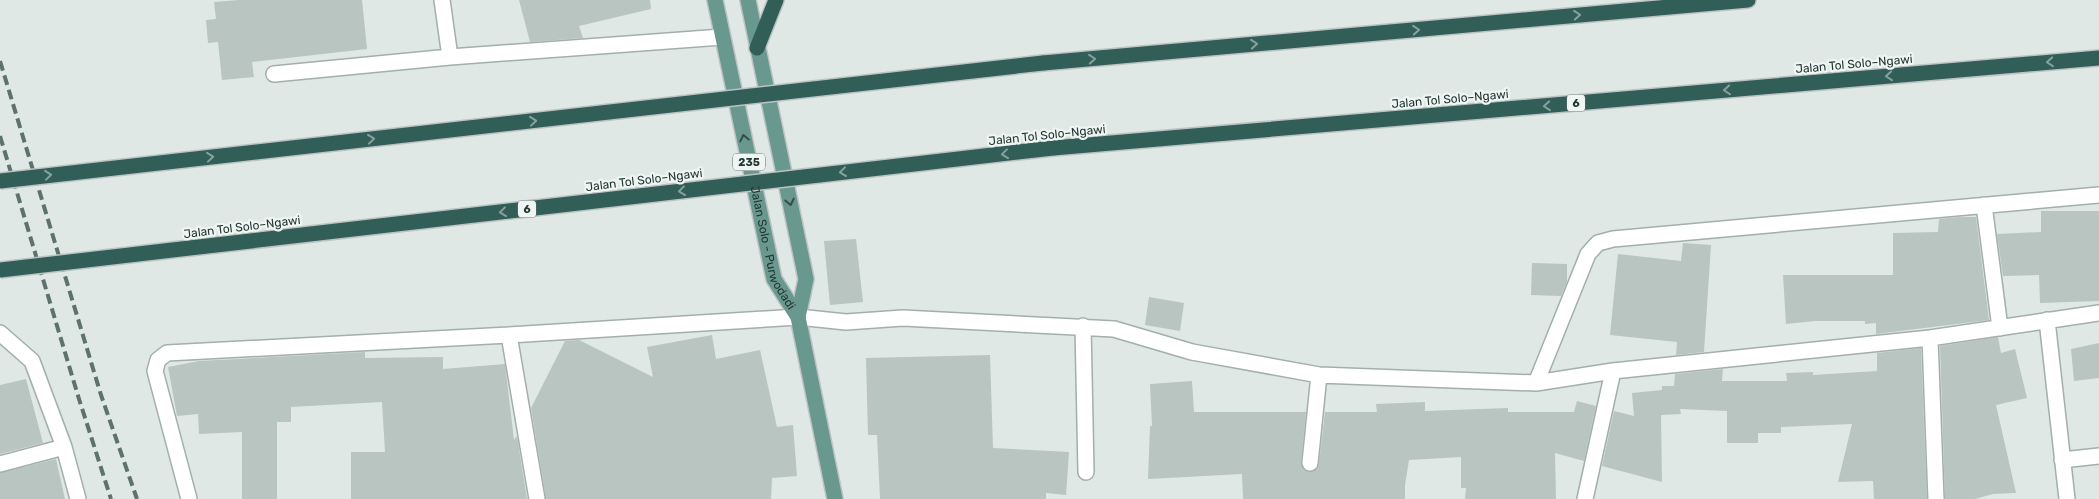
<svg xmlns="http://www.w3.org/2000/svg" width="2099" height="499" font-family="Rubik,sans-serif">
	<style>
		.building { fill: #b8c5c1 }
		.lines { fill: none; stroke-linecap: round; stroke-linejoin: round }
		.minor-casing { stroke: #a3afac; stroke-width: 18 }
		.major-casing { stroke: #bdc3c2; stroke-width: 18 }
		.highway-casing { stroke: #bdc3c2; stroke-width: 18 }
		.minor { stroke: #fff; stroke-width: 15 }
		.major { stroke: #69988f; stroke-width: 15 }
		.highway { stroke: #325e58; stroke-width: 15 }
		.rail { stroke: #5d726e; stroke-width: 4; stroke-dasharray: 10 5; stroke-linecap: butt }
		.highway-bridge-casing { stroke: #bdc3c2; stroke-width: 18; stroke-linecap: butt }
		.highway-bridge { stroke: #325e58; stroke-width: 15 }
		.oneway { stroke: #87a29e }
		.oneway2 { stroke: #344e49 }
		.labels { text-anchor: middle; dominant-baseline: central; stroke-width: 4.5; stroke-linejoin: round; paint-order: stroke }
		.shield { fill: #eff5f3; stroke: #606f6c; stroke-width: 1 }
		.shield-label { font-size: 11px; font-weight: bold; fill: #223632 }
		.street-label { font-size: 12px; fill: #223632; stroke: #eff5f3 }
	</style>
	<rect width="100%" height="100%" fill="#dfe8e5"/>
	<path class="building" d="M239,0h123l5,49 -115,13 2,15 -32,3 -4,-38 -10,1 -2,-23 10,-1 -2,-17z
		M519,0h131l1,9 -72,17 4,12 -53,4z
		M2041,211h58v90l-59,2 -1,-28 -36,1 -6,-42 44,-2z
		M1959,217h17l13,103 -113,14v-11l-11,1v-3h-50l-29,3 -3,-49h110v-42l45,-1 1,-13z
		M856,239l7,63 -33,3 -6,-64z
		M1683,243l28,2 -7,107 -28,3 1,-13 -67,-7 8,-81 63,7z
		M1532,263l35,1v18l-6,14 -30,-1z
		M1149,297l35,6 -4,28 -35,-6z
		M712,335l4,24 44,-9 17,77 16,-2 4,51 -25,2 -1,21h-225l-15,-91 34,-67 14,-1 74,37 -6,-30z
		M1998,337l3,16 14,-4 12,49 -31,7 20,88 -23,1 -18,5h-30l-5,-153z
		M2099,343v35l-25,3 -3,-32z
		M1921,348l6,151h-53l-1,-18 -35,1 14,-58 -71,3v6h-23v10h-31v-32l-47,-2 1,5 -20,1 1,67 -60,-16 12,-55 20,5 -2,-23 30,-3v-4h12l1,-12 48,-5 -1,12h65l-1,-8 27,-1v3l64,-4v-18z
		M365,352v6l78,-1v12l62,-5 9,76 3,-4 10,63h-176v-47h34l-3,-50 -91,5v15h-14v77h-35v-67l-43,2 -1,-20 -21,2 -9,-49 31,-6z
		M990,355l3,93 76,4 -3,43 -20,-2v6h-166l-3,-64h-9l-2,-77z
		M26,379l17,64 -43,11v-69z
		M1192,381l2,31h112l-5,51 3,7 6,2 7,-3 2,-5 6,-52h52l-1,-8 49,-2v9l83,-3v4h66l3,-11 19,5 -12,55 -29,-8 1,46h-91l1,-11h-5v-31l-52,3 -4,25v14h-162l-1,-25 -94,5 2,-53h2l-2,-42z
		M56,459l9,40h-65v-26z"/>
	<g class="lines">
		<g class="minor-casing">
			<path id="minor" d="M442,0l8,57
				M274,74l176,-17 272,-20
				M1984,205l16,123
				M2047,320l20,179
				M1083,326l3,146
				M0,333l32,28 32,86 14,52
				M1930,338l6,161
				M1536,383l52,-129 10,-11 15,-4 486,-44
				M2062,460l37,-4
				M1310,463l9,-88
				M0,464l64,-17
				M189,499l-34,-128 3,-11 9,-7 342,-18
				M537,499l-28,-164 289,-18 48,5 57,-4 211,11 78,23 127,23 217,8 77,-12 317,-33 169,-25
				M1585,499l28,-128"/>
		</g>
		<g class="major-casing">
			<g id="major">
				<path id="s1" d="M715,0l59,279 24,38 37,182"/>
				<path d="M748,0l58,279 -8,38"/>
			</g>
		</g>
		<g class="highway-casing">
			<path id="highway" d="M757,48l19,-48
				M1043,63l705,-63
				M1053,148l1046,-90"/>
		</g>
		<use href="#minor" class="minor"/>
		<use href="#major" class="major"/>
		<use href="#highway" class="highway"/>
		<path class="rail" d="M0,61l101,334 36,104
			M0,136l79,263 32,100"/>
		<g class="highway-bridge-casing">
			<path id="highway-bridge" d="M0,181l1043,-118
				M0,270l1053,-122"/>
		</g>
		<use href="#highway-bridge" class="highway-bridge"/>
	</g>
	<defs><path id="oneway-chevron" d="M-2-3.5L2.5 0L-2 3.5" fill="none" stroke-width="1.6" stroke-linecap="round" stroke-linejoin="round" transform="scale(1.25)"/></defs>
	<g class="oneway">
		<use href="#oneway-chevron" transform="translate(1577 15) rotate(-5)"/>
		<use href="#oneway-chevron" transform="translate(1416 30) rotate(-5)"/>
		<use href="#oneway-chevron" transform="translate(1254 44) rotate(-5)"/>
		<use href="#oneway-chevron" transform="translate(1092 59) rotate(-5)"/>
		<use href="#oneway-chevron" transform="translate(2050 62) rotate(175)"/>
		<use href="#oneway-chevron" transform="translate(1889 76) rotate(175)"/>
		<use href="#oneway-chevron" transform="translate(1727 90) rotate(175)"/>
		<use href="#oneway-chevron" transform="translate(1547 106) rotate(175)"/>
		<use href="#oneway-chevron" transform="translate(533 121) rotate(-6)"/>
		<use href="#oneway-chevron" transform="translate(371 139) rotate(-6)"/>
		<use href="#oneway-chevron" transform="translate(1005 154) rotate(173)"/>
		<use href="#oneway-chevron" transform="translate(210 157) rotate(-6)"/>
		<use href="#oneway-chevron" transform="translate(843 172) rotate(173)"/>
		<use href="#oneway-chevron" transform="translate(48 175) rotate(-6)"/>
		<use href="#oneway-chevron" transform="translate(682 191) rotate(173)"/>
		<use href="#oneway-chevron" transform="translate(503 212) rotate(173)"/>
	</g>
	<g class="oneway2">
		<use href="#oneway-chevron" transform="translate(744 138) rotate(-102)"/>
		<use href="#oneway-chevron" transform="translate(790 202) rotate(78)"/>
	</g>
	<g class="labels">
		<g class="shield">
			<rect x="1567" y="94.5" width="18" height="17" rx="4"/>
			<rect x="733" y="153.5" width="32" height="17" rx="4"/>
			<rect x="518" y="200.5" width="18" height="17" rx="4"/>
		</g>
		<g class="shield-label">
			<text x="1576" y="103">6</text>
			<text x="749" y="162">235</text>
			<text x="527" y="209">6</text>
		</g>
		<g class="street-label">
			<text transform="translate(1854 64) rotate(-5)">Jalan Tol Solo–Ngawi</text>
			<text transform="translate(1450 99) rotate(-5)">Jalan Tol Solo–Ngawi</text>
			<text transform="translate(1047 135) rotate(-6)">Jalan Tol Solo–Ngawi</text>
			<text transform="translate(644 180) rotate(-7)">Jalan Tol Solo–Ngawi</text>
			<text transform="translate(242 227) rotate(-7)">Jalan Tol Solo–Ngawi</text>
			<text stroke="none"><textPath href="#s1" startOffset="255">Jalan Solo - Purwodadi</textPath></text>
		</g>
	</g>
</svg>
